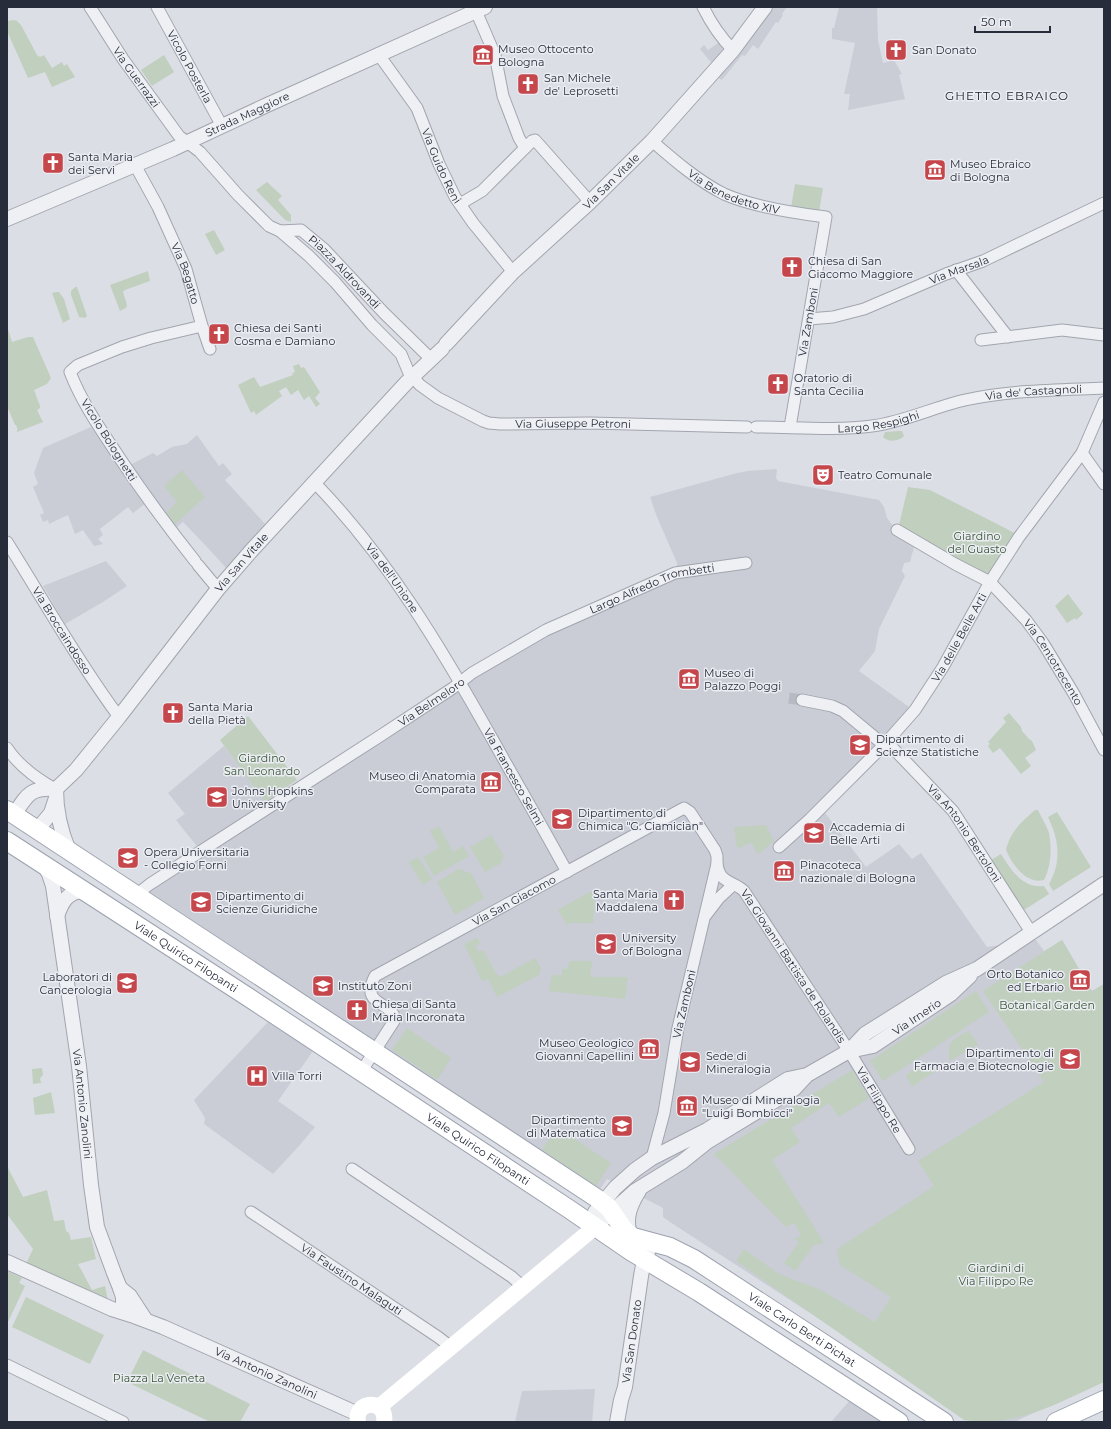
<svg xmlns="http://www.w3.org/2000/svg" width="1111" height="1429" font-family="Montserrat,sans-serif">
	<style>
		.built { fill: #cacdd6 }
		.green { fill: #c0cfbe }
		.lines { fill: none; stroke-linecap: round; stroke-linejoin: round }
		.minor-tunnel { stroke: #b8bac3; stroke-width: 11; stroke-dasharray: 11 5.5; stroke-linecap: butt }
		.minor-casing { stroke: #a2a5ae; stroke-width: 13 }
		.tertiary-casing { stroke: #a2a5ae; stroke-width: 16 }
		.primary-casing { stroke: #9ca2b0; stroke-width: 20 }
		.minor { stroke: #eef0f4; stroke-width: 11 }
		.tertiary { stroke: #eef0f4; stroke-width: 14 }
		.secondary { stroke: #fff; stroke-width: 16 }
		.primary { stroke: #fff; stroke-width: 18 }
		.labels { text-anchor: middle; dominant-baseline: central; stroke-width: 3; stroke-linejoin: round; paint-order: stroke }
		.poi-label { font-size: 11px; fill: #272c3a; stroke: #ebedf3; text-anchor: start }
		.street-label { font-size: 11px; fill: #272c3a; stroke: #ebedf3 }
		.park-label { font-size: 11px; fill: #375535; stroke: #ebedf3 }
		.neighbourhood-label { font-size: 12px; letter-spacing: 1px; fill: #191d2b; stroke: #ebedf3 }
	</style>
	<rect width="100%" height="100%" fill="#dcdee5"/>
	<path class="built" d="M758,7h29l-5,7 1,1 -5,8 -2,-1 -18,27 -5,-4 -8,11 -3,-1 -20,25 -7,-4 -1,-10 -14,-17 4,-4 4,5 13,-9 7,1z
		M839,7h38l1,33 5,23 11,-3 8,14 -3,1 6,24 -57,11 2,-16h-6l11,-51 -23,-4v-11h2z
		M91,427l55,76 -13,10 -5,-6 -28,22 3,6 -5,4 5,5 -9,2 -11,-16 -8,4 -7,-19 -19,9 -1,-4 -5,2 -3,-7 4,-2 -11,-26 5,-3 -4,-11 9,-25z
		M197,435l22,31 4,-3 9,11 -7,6 41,45 -39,44 -20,-22 -24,-25 -9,8 -44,-65 23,-12 4,3 15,-9 15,-3z
		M776,469l1,1 -1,8 2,3 101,19 5,7 3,11 6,8 22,17 -5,19 -6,1 -2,8 3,5 -26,53 -4,22 -16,20 50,36 2,10 -88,93 43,57 33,-23 13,15 9,-6 66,94 49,-7 8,11 18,-11 30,51 12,-7v397l-90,41h-36l-308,-200 -7,-5v-9l-56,-29 -8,12 -455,-303 385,-249 148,-67v-9l-20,-46 -7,-20 87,-24 11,-2z
		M106,561l21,25 -24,16 -38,22 -22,-38z
		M224,746l45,60 -69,44 -24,-30 9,-6 -17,-21z
		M268,1022l45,29 -35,50 37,26 -17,20 -25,27 -69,-50 1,-6 -11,-18z
		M595,1389l-3,33h-77l7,-31z
		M851,1399l38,23h-58z"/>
	<path class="green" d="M14,20l3,1 4,4 16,30 3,2 4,-2 8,13 10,-6 2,4 3,-2 8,13 -23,10 -7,-15 -17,6 -21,-47v-10z
		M164,55l10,17 -22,14 -11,-16z
		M267,182l15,14 -4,4 13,15v7l-6,-2 -29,-30z
		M795,184l28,4 -4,24 -28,-4z
		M214,230l11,20 -9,5 -11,-21z
		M148,271l2,10 -25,9 -2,2 4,13 -1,3 -6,3 -10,-26z
		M75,287h2l10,29 -2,2 -6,-1 -8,-22v-4z
		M57,292h2l5,7 6,20 -7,4 -11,-30z
		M7,326l5,16 16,-5h5l18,41 -4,6 -13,6 6,16v2l-3,2 6,12 -26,10v-2h1l-2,-5h-1l-8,-19z
		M299,364l2,4 3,-1 16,25 -5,6 5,6 -4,3 -7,-11 -5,4 -6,-10 -7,5 -5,-8 -7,4 3,5 -26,19 -2,-4 -3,2 -13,-28 16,-8 6,10 33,-12 -1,-2 3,-1 -2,-6z
		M899,431h3l2,5c-5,6 -17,6 -21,1l2,-5z
		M182,470l23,27 -33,30 -9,-12 14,-13 -13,-16z
		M908,487l22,3 75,38 9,5 -27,44 -88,-52z
		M1068,594l15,20 -7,6 -1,-2 -8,5 -12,-17z
		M1009,713l12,14 1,4 7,8 3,2 4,9 -11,8 6,8 -10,8 -21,-26 -7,5 -5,-7 2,-2 -2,-2 18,-20 -3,-4z
		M248,716l49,64 -32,22 -45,-62z
		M1035,810h3c3,7 9,16 11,23 3,16 2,33 -5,47 -18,5 -32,-16 -38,-30 4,-18 16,-29 29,-40z
		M1057,812l34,55 -38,24 -4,-7c13,-23 10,-44 -1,-67z
		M766,825l8,16 -14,12 -4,-1 -3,-7 -3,-2 -6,2 -3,3 -4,-1 -3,-20z
		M439,826l14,26 10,-6 6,10 -35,20 -11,-19 16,-9 -9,-17z
		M491,835l13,21 -3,7 -16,9 -15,-25z
		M1001,854c10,16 22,35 43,32l5,8 -25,16 -33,-50z
		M418,857l14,22 -9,6 -14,-23z
		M458,869l13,4 13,25 -29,17 -18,-33z
		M589,892h6l-2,31h-22l-4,2 -9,-15z
		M477,938l3,5 -5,3 4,6 4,-2 14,25 5,1 33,-18 6,10 -2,7 -42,22 -9,-18 -6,2 -18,-37z
		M1062,940l30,51 12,-7v398c-44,20 -90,47 -140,38l-228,-159 8,-12 35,25 42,16 54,32 16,-25 -51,-32 -3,-16 97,-63 -16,-25 126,-79 -61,-91z
		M570,961h22l-2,16h38l-3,22 -76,-8 3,-16h10v-6h5z
		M976,991l13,21 -106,69 -13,-20z
		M407,1028l44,30 -14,22 -45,-30z
		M969,1031l9,13 -28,17c-4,-19 2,-22 19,-30z
		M932,1063l6,6 -26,18 -6,-11c8,-9 14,-12 26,-13z
		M42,1068l1,7 -3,3 1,5 -8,1 -1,-15z
		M852,1070l17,28 -30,19 -10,-14 -38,25 9,14 -28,18 52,83 -10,2 -19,26 -11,-8 15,-21 -4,-3 6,-4 -7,-12 -8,4 -72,-73z
		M51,1092l4,21 -20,2 -2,-17z
		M557,1127l54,36 -15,23 -54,-36z
		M7,1166l16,31 24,-7 7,31 10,-1 2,11 3,2 2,7 20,-3 5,22 -18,5 14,26 13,-4 3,15 -82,-37 7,-15 -26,-35z
		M7,1271l15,7 -3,5 6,3 -18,38z
		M26,1297l78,38 -14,29 -78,-37z
		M143,1350l107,54 -10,18h-30l-83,-40z"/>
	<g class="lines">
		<path class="minor-tunnel" d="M789,698l13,2"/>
		<g class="minor-casing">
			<g id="minor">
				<path id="s1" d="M90,7l33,52 56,77 21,16 38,43 31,31 11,5 21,-1 23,19 60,64 47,46"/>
				<path id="s2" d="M157,7l65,119"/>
				<path d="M703,7c8,16 17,30 30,43"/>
				<path d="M476,11l19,44 8,41 16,42 6,10"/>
				<path id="s3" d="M379,55l38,53 22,56 16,33 18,26 40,49"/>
				<path id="s4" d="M652,141c22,19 46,40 72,53 29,13 70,19 102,23l-36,210"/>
				<path id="s5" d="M135,165l23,42 28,62 16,57 8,23"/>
				<path d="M460,204l22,-13 50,-50 3,-1 55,62"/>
				<path id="s6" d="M280,231l29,25 26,26 37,43 29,29 8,19 11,12 18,13 45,23 6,2 11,1 90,-1 157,4"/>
				<path d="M956,270l52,67"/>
				<path id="s7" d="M809,319l24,-2 31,-8 82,-35 37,-13 121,-58"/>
				<path d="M981,340l81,-10 42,5"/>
				<path id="s8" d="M756,427c38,0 78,4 116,-1 32,-4 62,-19 93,-26 46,-10 93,-10 139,-12"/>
				<path d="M1082,453l22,31"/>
				<path id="s9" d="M314,482c74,76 129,169 180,260 24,43 49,86 73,130"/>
				<path id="s10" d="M897,530l58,34 35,18 36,38 17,23 31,51 30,56"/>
				<path id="s11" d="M7,542c37,59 71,119 112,175"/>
				<path d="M195,561c-27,-34 -52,-68 -76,-104 -18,-27 -37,-54 -49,-85l1,-1 7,-6 44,-18 29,-9 51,-12"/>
				<path d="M198,565l20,24"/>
				<path d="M802,700l30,6 11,5 41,34"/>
				<path id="s12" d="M887,742l66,69 78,121"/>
				<path d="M7,748c12,18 30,31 48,41"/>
				<path id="s13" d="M779,847l31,-28 74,-74 31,-35 28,-43 47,-85 29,-45 63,-84 22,-51"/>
				<path id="s14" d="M717,864c3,20 15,16 27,27l105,160 60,98"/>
				<path id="s15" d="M136,895l14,-11 230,-148 73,-48 19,-15 74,-43 129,-57 71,-10"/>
				<path d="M706,915l13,-17 14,-13"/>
				<path id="s16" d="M361,1072l33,-51c3,-20 -36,-13 -19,-45l309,-168 6,4 25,38 2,6v8l-39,164 -14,85 -12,45"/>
				<path d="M352,1169l160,108 11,10"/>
				<path id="s17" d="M251,1212l187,125 13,10"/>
				<path d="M7,1365l116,57"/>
			</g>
		</g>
		<g class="tertiary-casing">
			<g id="tertiary">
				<path id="s18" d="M7,219l166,-70 94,-44 218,-98"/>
				<path id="s19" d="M446,344l67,-72 77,-70 62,-61 81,-91 32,-43"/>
				<path id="s20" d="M56,789l20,-19 43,-53 99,-128 33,-38 156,-169 35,-33"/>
				<path d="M56,789c0,21 5,43 13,62"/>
				<path d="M14,815c13,-20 16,-28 42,-26"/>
				<path d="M37,830l14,-17 5,-15"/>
				<path id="s21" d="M44,865l5,9 4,12 26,180 12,119 6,42 17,46 6,15 3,9v15"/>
				<path d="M57,916c5,-14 10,-24 26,-25"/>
				<path id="s22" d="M849,1051l24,-5 78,-52 19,-18"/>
				<path d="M807,1075l-19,4 -81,51 -55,28 -17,12 -20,18 -20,24 -1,8 1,7 40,-36 47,-29 25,-20 87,-53 13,-14 42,-24 16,-17 81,-51 31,-14 127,-85"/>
				<path d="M632,1237c-9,-15 -2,-32 7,-46"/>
				<path id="s23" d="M7,1262l105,47 19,6 32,12 195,87"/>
				<path d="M120,1288l10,8 15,23"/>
				<path id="s24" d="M617,1422l4,-22 4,-13 16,-111 3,-16 4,-8"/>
			</g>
		</g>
		<g class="primary-casing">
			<g id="primary">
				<path id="s25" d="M7,810l591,389 11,9 16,23 8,6 37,10 24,12 250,163"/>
				<path id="s26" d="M7,841l241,156 321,212 63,43 67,40 200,130"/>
				<path d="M1056,1422l48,-22"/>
			</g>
		</g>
		<use href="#minor" class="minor"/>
		<use href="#tertiary" class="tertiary"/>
		<path class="secondary" d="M379,1407l216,-180
			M358,1422c-4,-23 30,-23 26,0"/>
		<use href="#primary" class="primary"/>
	</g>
	<defs>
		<g id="church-square" transform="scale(1.15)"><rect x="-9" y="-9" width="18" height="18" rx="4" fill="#c5464b" stroke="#ebedf3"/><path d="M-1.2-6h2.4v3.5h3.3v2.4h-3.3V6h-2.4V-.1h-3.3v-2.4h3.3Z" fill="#fff"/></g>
		<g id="museum-square" transform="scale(1.15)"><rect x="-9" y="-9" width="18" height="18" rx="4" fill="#c5464b" stroke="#ebedf3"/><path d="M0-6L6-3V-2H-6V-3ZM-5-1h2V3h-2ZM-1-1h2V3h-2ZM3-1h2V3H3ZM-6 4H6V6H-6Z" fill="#fff"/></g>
		<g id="theatre-square" transform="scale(1.15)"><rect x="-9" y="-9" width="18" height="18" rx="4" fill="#c5464b" stroke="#ebedf3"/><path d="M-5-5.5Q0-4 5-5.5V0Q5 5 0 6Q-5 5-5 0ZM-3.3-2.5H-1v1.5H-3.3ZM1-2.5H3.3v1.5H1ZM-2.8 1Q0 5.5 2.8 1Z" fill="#fff"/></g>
		<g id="university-square" transform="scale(1.15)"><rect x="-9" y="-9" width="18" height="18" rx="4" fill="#c5464b" stroke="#ebedf3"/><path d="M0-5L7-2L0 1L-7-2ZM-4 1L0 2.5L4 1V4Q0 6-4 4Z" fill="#fff"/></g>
		<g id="hospital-square" transform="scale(1.15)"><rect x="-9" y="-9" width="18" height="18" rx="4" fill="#c5464b" stroke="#ebedf3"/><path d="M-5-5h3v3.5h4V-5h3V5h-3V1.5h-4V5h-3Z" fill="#fff"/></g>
	</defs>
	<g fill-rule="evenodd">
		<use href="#church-square" x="896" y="50"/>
		<use href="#museum-square" x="483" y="55"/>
		<use href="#church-square" x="528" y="84"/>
		<use href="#church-square" x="53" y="163"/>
		<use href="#museum-square" x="935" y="170"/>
		<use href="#church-square" x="792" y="267"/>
		<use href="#church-square" x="219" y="334"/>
		<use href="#church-square" x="778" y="384"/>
		<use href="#theatre-square" x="823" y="475"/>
		<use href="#museum-square" x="689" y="679"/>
		<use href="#church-square" x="173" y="713"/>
		<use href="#university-square" x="860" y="745"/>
		<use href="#museum-square" x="491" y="782"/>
		<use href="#university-square" x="217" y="797"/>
		<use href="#university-square" x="562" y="819"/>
		<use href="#university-square" x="814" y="833"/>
		<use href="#university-square" x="128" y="858"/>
		<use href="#museum-square" x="784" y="871"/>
		<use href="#church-square" x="674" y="900"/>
		<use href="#university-square" x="201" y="902"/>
		<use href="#university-square" x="606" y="944"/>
		<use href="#museum-square" x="1080" y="980"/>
		<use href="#university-square" x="127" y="983"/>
		<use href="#university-square" x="323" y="986"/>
		<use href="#church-square" x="357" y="1010"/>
		<use href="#museum-square" x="649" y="1049"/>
		<use href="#university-square" x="1070" y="1059"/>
		<use href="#university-square" x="690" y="1062"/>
		<use href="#hospital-square" x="257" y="1076"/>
		<use href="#museum-square" x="687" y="1106"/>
		<use href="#university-square" x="622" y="1126"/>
	</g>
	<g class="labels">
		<g class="poi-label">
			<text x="498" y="49">Museo Ottocento<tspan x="498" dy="13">Bologna</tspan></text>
			<text x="912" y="50">San Donato</text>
			<text x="544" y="78">San Michele<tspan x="544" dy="13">de' Leprosetti</tspan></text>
			<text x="68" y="157">Santa Maria<tspan x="68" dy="13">dei Servi</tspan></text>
			<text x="950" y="164">Museo Ebraico<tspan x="950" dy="13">di Bologna</tspan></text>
			<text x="808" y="261">Chiesa di San<tspan x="808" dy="13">Giacomo Maggiore</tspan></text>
			<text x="234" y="328">Chiesa dei Santi<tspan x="234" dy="13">Cosma e Damiano</tspan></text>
			<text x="794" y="378">Oratorio di<tspan x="794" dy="13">Santa Cecilia</tspan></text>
			<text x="838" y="475">Teatro Comunale</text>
			<text x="704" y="673">Museo di<tspan x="704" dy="13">Palazzo Poggi</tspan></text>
			<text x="188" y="707">Santa Maria<tspan x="188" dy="13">della Pietà</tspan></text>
			<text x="876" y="739">Dipartimento di<tspan x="876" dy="13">Scienze Statistiche</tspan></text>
			<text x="476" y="776" text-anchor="end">Museo di Anatomia<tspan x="476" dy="13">Comparata</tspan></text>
			<text x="232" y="791">Johns Hopkins<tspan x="232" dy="13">University</tspan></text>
			<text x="578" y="813">Dipartimento di<tspan x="578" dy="13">Chimica "G. Ciamician"</tspan></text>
			<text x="830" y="827">Accademia di<tspan x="830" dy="13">Belle Arti</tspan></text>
			<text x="144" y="852">Opera Universitaria<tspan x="144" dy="13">- Collegio Forni</tspan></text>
			<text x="800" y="865">Pinacoteca<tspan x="800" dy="13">nazionale di Bologna</tspan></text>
			<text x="658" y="894" text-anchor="end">Santa Maria<tspan x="658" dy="13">Maddalena</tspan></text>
			<text x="216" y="896">Dipartimento di<tspan x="216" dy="13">Scienze Giuridiche</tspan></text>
			<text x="622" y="938">University<tspan x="622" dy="13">of Bologna</tspan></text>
			<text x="1064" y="974" text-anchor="end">Orto Botanico<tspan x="1064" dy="13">ed Erbario</tspan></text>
			<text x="112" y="977" text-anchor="end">Laboratori di<tspan x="112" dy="13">Cancerologia</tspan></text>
			<text x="338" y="986">Instituto Zoni</text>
			<text x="372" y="1004">Chiesa di Santa<tspan x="372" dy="13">Maria Incoronata</tspan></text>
			<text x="634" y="1043" text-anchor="end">Museo Geologico<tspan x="634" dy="13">Giovanni Capellini</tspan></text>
			<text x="1054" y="1053" text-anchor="end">Dipartimento di<tspan x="1054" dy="13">Farmacia e Biotecnologie</tspan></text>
			<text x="706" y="1056">Sede di<tspan x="706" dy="13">Mineralogia</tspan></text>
			<text x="272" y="1076">Villa Torri</text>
			<text x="702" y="1100">Museo di Mineralogia<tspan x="702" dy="13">"Luigi Bombicci"</tspan></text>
			<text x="606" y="1120" text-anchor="end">Dipartimento<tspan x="606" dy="13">di Matematica</tspan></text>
		</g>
		<g class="street-label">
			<text stroke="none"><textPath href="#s2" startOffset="68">Vicolo Posterla</textPath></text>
			<text stroke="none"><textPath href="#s1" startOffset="84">Via Guerrazzi</textPath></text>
			<text stroke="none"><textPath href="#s18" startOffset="262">Strada Maggiore</textPath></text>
			<text stroke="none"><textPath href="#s3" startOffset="128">Via Guido Reni</textPath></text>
			<text stroke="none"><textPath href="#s19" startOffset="232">Via San Vitale</textPath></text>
			<text stroke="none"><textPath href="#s4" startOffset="98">Via Benedetto XIV</textPath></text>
			<text stroke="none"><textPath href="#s7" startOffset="159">Via Marsala</textPath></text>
			<text stroke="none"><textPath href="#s1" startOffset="378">Piazza Aldrovandi</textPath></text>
			<text stroke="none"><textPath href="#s5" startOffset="120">Via Begatto</textPath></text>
			<text transform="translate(808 322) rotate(-80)">Via Zamboni</text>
			<text stroke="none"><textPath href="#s8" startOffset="282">Via de' Castagnoli</textPath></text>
			<text stroke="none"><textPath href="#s8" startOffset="123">Largo Respighi</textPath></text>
			<text stroke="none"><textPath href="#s6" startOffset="373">Via Giuseppe Petroni</textPath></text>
			<text transform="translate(109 440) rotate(58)">Vicolo Bolognetti</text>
			<text stroke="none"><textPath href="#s20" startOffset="293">Via San Vitale</textPath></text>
			<text stroke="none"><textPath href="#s9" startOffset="124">Via dell'Unione</textPath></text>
			<text stroke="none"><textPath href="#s15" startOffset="603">Largo Alfredo Trombetti</textPath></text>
			<text stroke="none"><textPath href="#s11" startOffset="104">Via Broccaindosso</textPath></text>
			<text stroke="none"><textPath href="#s13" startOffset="278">Via delle Belle Arti</textPath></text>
			<text stroke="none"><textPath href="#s10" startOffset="209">Via Centotrecento</textPath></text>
			<text stroke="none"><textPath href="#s15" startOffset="353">Via Belmeloro</textPath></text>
			<text stroke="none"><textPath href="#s9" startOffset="357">Via Francesco Selmi</textPath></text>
			<text stroke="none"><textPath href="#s12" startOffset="120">Via Antonio Bertoloni</textPath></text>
			<text stroke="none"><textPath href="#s16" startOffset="275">Via San Giacomo</textPath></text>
			<text stroke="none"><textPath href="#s26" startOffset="213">Viale Quirico Filopanti</textPath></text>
			<text stroke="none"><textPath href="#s14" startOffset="130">Via Giovanni Battista de Rolandis</textPath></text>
			<text transform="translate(684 1004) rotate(-77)">Via Zamboni</text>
			<text stroke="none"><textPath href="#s22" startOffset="77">Via Irnerio</textPath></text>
			<text stroke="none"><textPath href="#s14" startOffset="289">Via Filippo Re</textPath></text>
			<text stroke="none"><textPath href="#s21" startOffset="243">Via Antonio Zanolini</textPath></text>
			<text stroke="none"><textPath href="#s26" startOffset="563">Viale Quirico Filopanti</textPath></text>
			<text stroke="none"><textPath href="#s17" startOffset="121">Via Faustino Malaguti</textPath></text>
			<text stroke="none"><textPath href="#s25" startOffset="954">Viale Carlo Berti Pichat</textPath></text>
			<text stroke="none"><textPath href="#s24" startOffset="82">Via San Donato</textPath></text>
			<text stroke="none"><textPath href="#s23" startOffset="282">Via Antonio Zanolini</textPath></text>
		</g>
		<g class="park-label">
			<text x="977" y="536">Giardino<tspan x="977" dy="13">del Guasto</tspan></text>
			<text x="262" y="758">Giardino<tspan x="262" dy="13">San Leonardo</tspan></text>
			<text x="1047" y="1005">Botanical Garden</text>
			<text x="996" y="1268">Giardini di<tspan x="996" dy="13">Via Filippo Re</tspan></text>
			<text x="159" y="1378">Piazza La Veneta</text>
		</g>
		<g class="neighbourhood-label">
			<text x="1007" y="95">GHETTO EBRAICO</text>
		</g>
	</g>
	<rect width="1111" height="1429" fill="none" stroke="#272c3a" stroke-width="16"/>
	<path d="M975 26v6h75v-6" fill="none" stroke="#272c3a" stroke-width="2"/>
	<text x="981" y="26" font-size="12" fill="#272c3a" stroke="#ebedf3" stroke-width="3" paint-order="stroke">50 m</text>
</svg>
